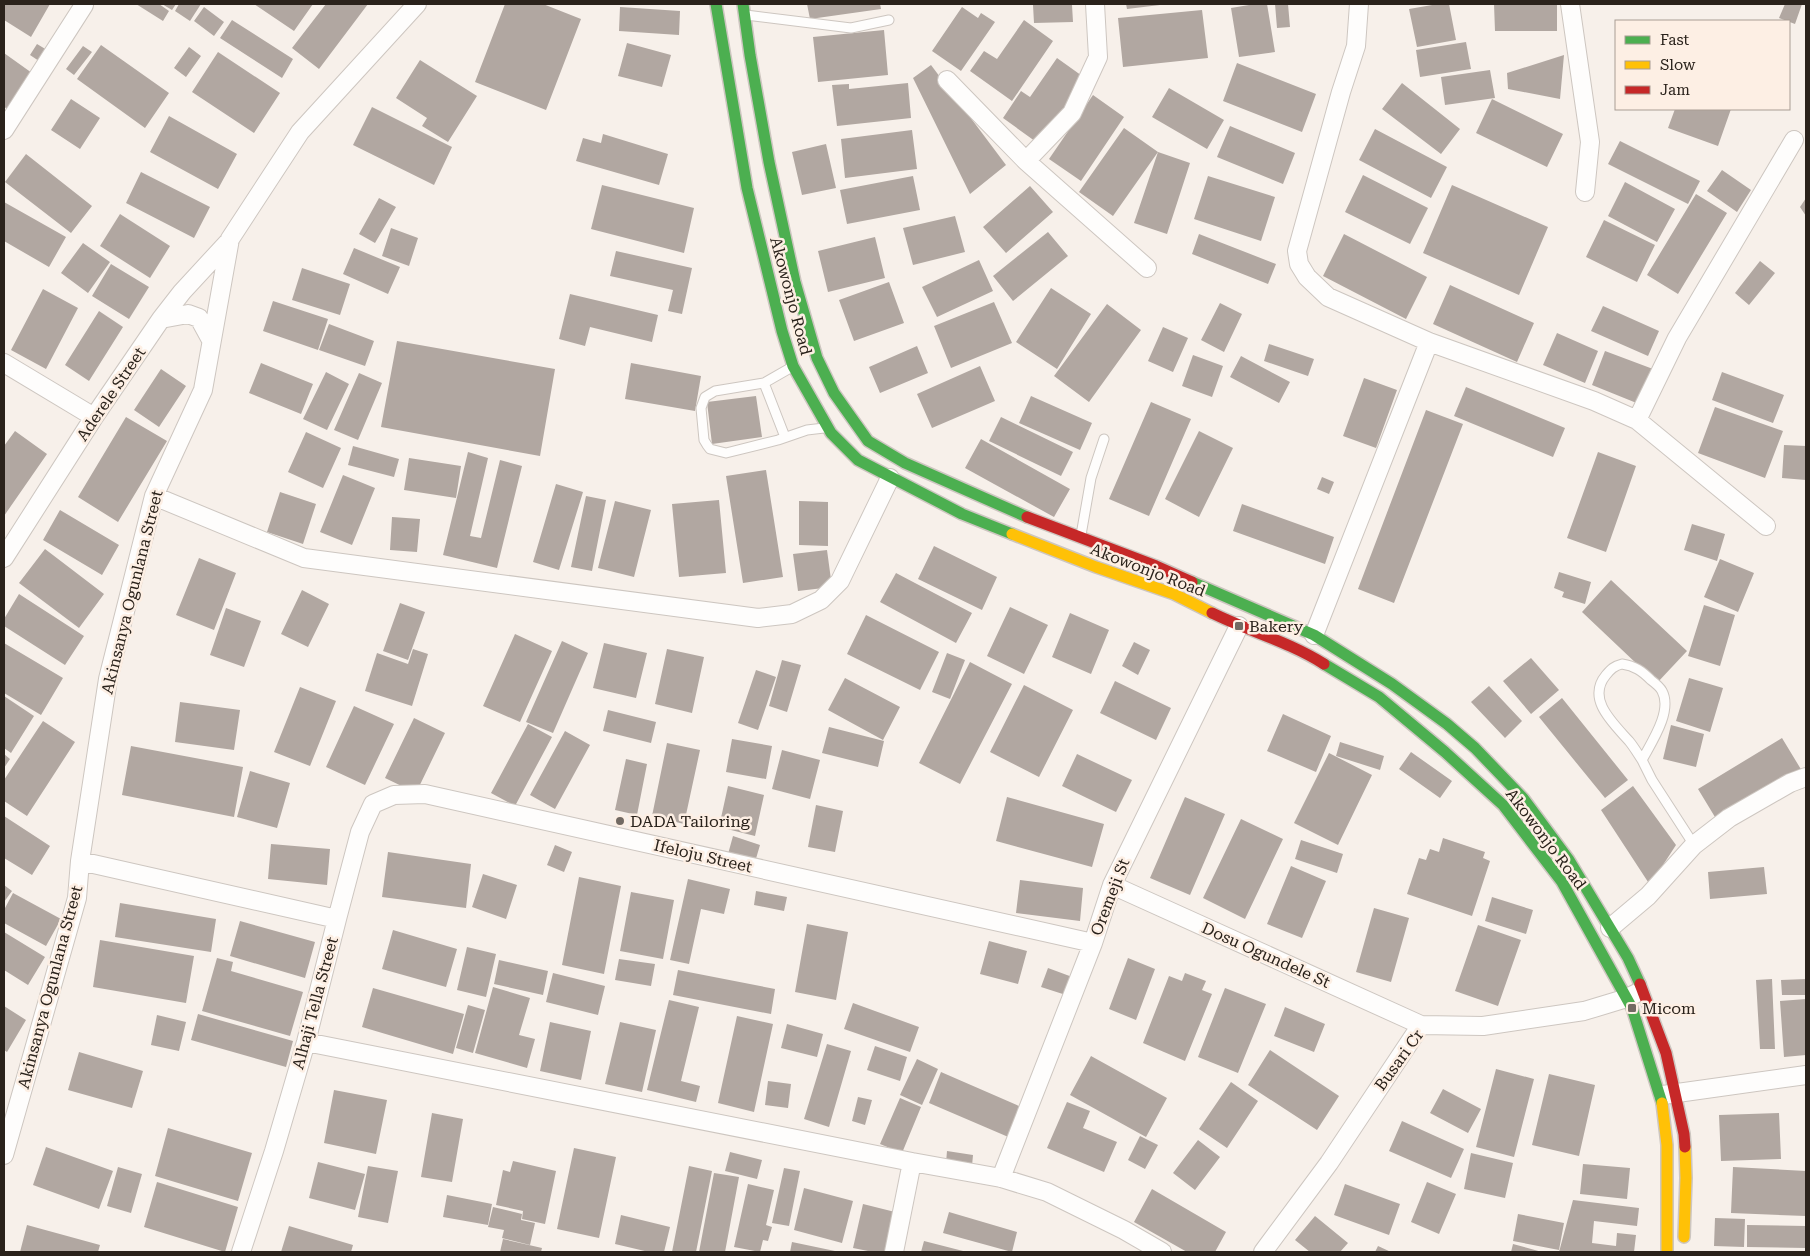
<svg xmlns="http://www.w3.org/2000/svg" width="1810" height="1256" font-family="'Roboto Serif',serif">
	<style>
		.building { fill: #b1a7a1 }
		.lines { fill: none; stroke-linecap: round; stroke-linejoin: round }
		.lane-casing { stroke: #cdc6c0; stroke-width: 11 }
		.street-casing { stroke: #cdc6c0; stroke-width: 20 }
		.fast-casing { stroke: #cdc6c0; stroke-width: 14 }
		.slow-casing { stroke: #cdc6c0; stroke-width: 14 }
		.jam-casing { stroke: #cdc6c0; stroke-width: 14 }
		.lane { stroke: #fefdfc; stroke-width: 9 }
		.street { stroke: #fefdfc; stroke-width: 18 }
		.fast { stroke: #4caf50; stroke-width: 11 }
		.slow { stroke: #ffc107; stroke-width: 11 }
		.jam { stroke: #c62828; stroke-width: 11 }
		.poi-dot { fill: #726a63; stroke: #fdefe4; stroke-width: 2 }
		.labels { text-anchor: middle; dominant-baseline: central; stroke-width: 5; stroke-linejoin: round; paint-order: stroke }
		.street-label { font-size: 16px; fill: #2a221b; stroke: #fdefe4 }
		.poi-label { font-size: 16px; fill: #2a221b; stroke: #fdefe4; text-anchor: start }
	</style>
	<rect width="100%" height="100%" fill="#f7f0ea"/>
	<path class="building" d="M4,4h46l-19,33 -27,-17z
		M136,4h23l10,7 -6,10z
		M162,4h14l-4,6z
		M179,4h22l-11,17 -15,-10z
		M254,4h59l-19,27z
		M326,4h42l-49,65 -27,-21z
		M505,4h38l38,15 -35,91 -71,-28z
		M807,4h73l1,5 -71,10z
		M1126,4h34v1l-33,4z
		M1255,4h12l8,48 -36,5 -8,-49z
		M1275,4h13l2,23 -13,1z
		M1438,4h11l7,36 -39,7 -8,-38z
		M1494,4h63v27h-62z
		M1785,4h17l-7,20 -16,-6z
		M1033,5h39l1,17 -39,1z
		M204,7l20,15 -10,14 -20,-15z
		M620,7l60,4 -1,24 -60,-4z
		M962,7l16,11 3,-5 14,9 -34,49 -29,-20z
		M1202,10l6,48 -85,9 -5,-49z
		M232,20l61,39 -11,19 -62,-40z
		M1024,20l29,21 -41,60 -42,-30 14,-20 13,8z
		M884,30l4,45 -70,7 -5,-45z
		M1466,42l5,27 -51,8 -4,-27z
		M627,43l44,12 -9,32 -44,-11z
		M37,44l10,6 -8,11 -9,-6z
		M101,45l68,48 -24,35 -68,-49z
		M83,46l9,6 -18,23 -8,-6z
		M189,47l12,9 -15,21 -12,-9z
		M218,52l62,41 -26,40 -62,-41z
		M4,53l28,20 -24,36 -4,-2z
		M1564,55l-4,44 -52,-10 -1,-16z
		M1057,58l28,20 -46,66 -36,-26 18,-27 9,6z
		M420,60l57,36 -29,46 -26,-16 5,-8 -31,-20z
		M1237,63l79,31 -14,38 -79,-31z
		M931,65l75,100 -36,29 -57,-116z
		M1490,70l5,28 -50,7 -4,-28z
		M908,83l3,35 -74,8 -5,-41 17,-1v5z
		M1402,83l58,46 -19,25 -59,-45z
		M1169,88l55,32 -17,29 -55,-32z
		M1093,95l31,22 -43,64 -32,-22z
		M71,99l29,19 -20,31 -29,-19z
		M1492,99l71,35 -16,33 -71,-34z
		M372,107l80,40 -18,38 -81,-40z
		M1675,109h56l-13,37 -50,-18z
		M169,116l68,38 -19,35 -68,-37z
		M1230,126l65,27 -12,31 -66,-27z
		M1124,128l34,24 32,11 -23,71 -33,-11 24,-71 -45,64 -34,-24z
		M1375,129l72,38 -16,31 -72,-38z
		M912,130l5,39 -72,9 -4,-39z
		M603,134l65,20 -9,31 -83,-24 7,-23 18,5z
		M1620,141l80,40 -12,23 -80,-40z
		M826,144l10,44 -34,7 -10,-43z
		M26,154l66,52 -21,27 -66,-51z
		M1722,170l29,20 -14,22 -30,-21z
		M141,172l69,35 -16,31 -68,-35z
		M1363,175l65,33 -18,36 -65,-32z
		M913,176l7,34 -73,14 -7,-34z
		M1208,176l67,21 -14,44 -67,-22z
		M1625,182l50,27 -18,33 -49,-26z
		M602,185l92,23 -10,45 -93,-24z
		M1452,185l96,42 -29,68 -96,-42z
		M1030,186l23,26 -47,41 -23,-26z
		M1696,194l31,19 -49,81 -31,-19z
		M379,198l17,9 -21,36 -16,-9z
		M1806,198v18l-6,-9z
		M4,202l62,35 -17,30 -45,-26z
		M120,214l50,32 -20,32 -50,-32z
		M955,216l10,36 -52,13 -10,-37z
		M1604,220l51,25 -18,37 -51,-25z
		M391,228l27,10 -9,28 -27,-10z
		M1048,232l20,24 -55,45 -20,-25z
		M1199,234l77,30 -8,20 -76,-30z
		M1344,234l83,43 -21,42 -83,-43z
		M875,237l10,41 -57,14 -10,-41z
		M83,243l27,19 -22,31 -27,-20z
		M354,248l46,19 -12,27 -45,-20z
		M616,251l76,17 -10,46 -14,-3 5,-21 -63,-14z
		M979,260l14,31 -56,26 -15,-30z
		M1760,261l15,12 -26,32 -14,-12z
		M111,264l38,23 -20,32 -37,-23z
		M302,268l48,16 -10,31 -48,-15z
		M889,282l15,41 -50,18 -15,-41z
		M1450,285l84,38 -17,39 -84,-38z
		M1051,288l40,26 -34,55 -41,-27z
		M43,289l35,19 -32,61 -35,-19z
		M570,294l88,21 -6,27 -62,-15 -5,19 -26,-7z
		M273,301l55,18 -10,31 -55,-19z
		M994,302l18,41 -61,25 -17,-42z
		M1220,303l22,11 -18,38 -23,-12z
		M1107,304l34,26 -52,72 -35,-26z
		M1603,306l56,25 -11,25 -57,-25z
		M99,311l24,16 -34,54 -24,-16z
		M329,324l45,17 -9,25 -46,-16z
		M1163,327l25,11 -15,34 -25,-11z
		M1557,333l41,18 -13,32 -42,-18z
		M397,341l158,28 -15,87 -159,-29z
		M1269,344l45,15 -6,17 -44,-15z
		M917,346l11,27 -48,20 -11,-26z
		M1605,351l48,18 -14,35 -47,-19z
		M1193,355l30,11 -11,31 -30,-11z
		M1241,356l49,26 -11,21 -49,-26z
		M261,363l52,21 -12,30 -52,-21z
		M631,363l70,13 -6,35 -70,-12z
		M980,366l15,35 -63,27 -15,-34z
		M161,369l25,17 -27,41 -25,-17z
		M326,372l23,12 -22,46 -24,-11z
		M1722,372l62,23 -11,28 -61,-23z
		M359,373l23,10 -24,57 -24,-10z
		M1364,378l33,12 -21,58 -33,-12z
		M1466,387l99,41 -12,29 -99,-41z
		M756,396l6,41 -50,7 -5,-42z
		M1031,396l61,27 -12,27 -61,-27z
		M1151,402l40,17 -42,97 -40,-17z
		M1715,407l68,24 -18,47 -67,-25z
		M1426,410l37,14 -69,179 -36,-14z
		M126,417l41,24 -49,81 -40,-25z
		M1001,417l72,35 -12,24 -72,-35z
		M15,431l32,23 -43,62v-70z
		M1199,431l34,17 -34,69 -34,-18z
		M306,432l35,16 -18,40 -35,-16z
		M981,439l89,50 -16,28 -89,-49z
		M1784,445l22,1v34l-24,-2z
		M353,446l46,13 -5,18 -46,-12z
		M468,452l20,6 -18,78 11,2 19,-78 22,6 -25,102 -54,-13z
		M1598,452l38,14 -30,86 -39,-14z
		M409,458l52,8 -5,32 -52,-8z
		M766,470l17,107 -40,6 -17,-107z
		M343,475l32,13 -23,57 -32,-13z
		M1322,477l12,5 -5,12 -12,-5z
		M556,484l27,8 -24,78 -26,-8z
		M280,492l36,12 -13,40 -36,-12z
		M586,496l20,4 -14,71 -21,-4z
		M719,500l7,73 -47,4 -7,-73z
		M615,501l36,9 -17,67 -36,-9z
		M799,501l29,1v44l-29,-1z
		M1242,504l92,33 -9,27 -92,-33z
		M60,510l59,35 -17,30 -59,-35z
		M392,517l28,2 -3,33 -27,-2z
		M1692,524l33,10 -8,27 -33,-11z
		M934,546l63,31 -15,33 -64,-31z
		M45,549l59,45 -25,34 -60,-45z
		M827,550l5,37 -34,4 -5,-37z
		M199,558l37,15 -22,57 -38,-15z
		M1720,559l34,14 -16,39 -34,-15z
		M1559,572l32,10 -6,22 -23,-7 2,-5 -10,-4z
		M896,573l76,40 -16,30 -76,-41z
		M1611,580l76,71 -30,32 -75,-71z
		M302,590l27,14 -21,43 -27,-13z
		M19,594l65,42 -19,29 -61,-39v-7z
		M400,603l25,9 -17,48 -25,-9z
		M1704,605l31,10 -15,51 -32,-10z
		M1010,607l38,18 -24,49 -37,-18z
		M226,608l35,13 -17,46 -34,-12z
		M1070,613l39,17 -18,44 -39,-17z
		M866,615l73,37 -19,38 -73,-36z
		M515,634l37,17 -32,71 -37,-16z
		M562,641l26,12 -35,80 -27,-11z
		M1134,642l16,8 -12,25 -16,-9z
		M4,643l59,35 -22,37 -37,-22z
		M604,643l43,10 -11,45 -43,-10z
		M413,649l15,5 -16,52 -47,-15 12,-38 31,11z
		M667,649l37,8 -12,56 -37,-9z
		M947,653l18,7 -15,39 -18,-7z
		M1531,658l28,32 -28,24 -28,-33z
		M782,660l19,5 -14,47 -18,-6z
		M970,662l42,22 -52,100 -41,-21z
		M756,670l20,7 -18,53 -20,-7z
		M845,678l55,29 -17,33 -55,-30z
		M1689,678l34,10 -13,44 -34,-11z
		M1115,681l56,27 -15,32 -56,-27z
		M1024,685l49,25 -34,67 -49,-25z
		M1489,686l33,35 -17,17 -34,-36z
		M300,687l36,14 -26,65 -36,-14z
		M4,696l30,20 -23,37 -7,-5z
		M1562,698l66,82 -23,18 -66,-81z
		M180,702l60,8 -6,40 -59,-8z
		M354,706l40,18 -29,61 -39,-18z
		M608,710l48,12 -5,21 -48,-12z
		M1283,714l48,22 -15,36 -49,-21z
		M414,718l31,15 -29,60 -31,-15z
		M43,721l32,21 -48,74 -23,-15v-21z
		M528,724l24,13 -37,69 -24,-13z
		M1671,725l33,9 -8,33 -33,-8z
		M829,727l55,14 -6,26 -56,-14z
		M565,731l25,14 -35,64 -25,-14z
		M1782,738l20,33 -84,51 -20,-33z
		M732,739l40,7 -6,33 -40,-7z
		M1340,742l44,14 -4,14 -44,-14z
		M667,743l33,7 -16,74 -32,-8z
		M131,746l112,21 -9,50 -112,-22z
		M782,750l38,10 -10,39 -38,-10z
		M1411,752l41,29 -12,17 -41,-29z
		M1329,753l43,22 -34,70 -44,-22z
		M4,754l6,5 -6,9z
		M1077,754l55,26 -16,32 -54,-26z
		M626,759l21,5 -10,51 -22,-5z
		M250,771l40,12 -13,45 -40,-11z
		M728,786l36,9 -9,41 -36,-9z
		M1633,786l43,59 -26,40 -49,-75z
		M1007,797l97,27 -12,43 -96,-26z
		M1185,797l40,17 -35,81 -40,-17z
		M816,805l27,6 -8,41 -27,-5z
		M4,816l46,30 -18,29 -28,-17z
		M1241,819l42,20 -38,80 -42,-21z
		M733,836l27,9 -5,17 -27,-8z
		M1443,838l42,14 -2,6 7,3 -18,55 -65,-22 12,-36 7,2 4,-11 9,3z
		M1301,840l42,14 -6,19 -42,-14z
		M271,844l59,5 -3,36 -59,-6z
		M555,845l17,7 -8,20 -17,-7z
		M388,852l83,12 -5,44 -84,-11z
		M1291,866l35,15 -24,57 -35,-14z
		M1764,867l3,27 -57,5 -2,-27z
		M483,874l34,11 -11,34 -34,-12z
		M579,877l42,9 -17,88 -42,-9z
		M688,879l42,10 -6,25 -23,-5 -12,55 -19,-4z
		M1020,880l63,8 -3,33 -64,-8z
		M4,885l8,6 -8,11z
		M756,891l31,6 -3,14 -30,-6z
		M631,892l43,8 -11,59 -43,-8z
		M13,893l48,26 -15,27 -42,-23v-13z
		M1492,897l41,13 -7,24 -41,-13z
		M120,903l96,16 -5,33 -96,-15z
		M1374,908l35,10 -18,64 -35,-10z
		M240,921l75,21 -10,36 -75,-22z
		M807,924l41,8 -12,68 -41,-8z
		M1478,925l43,15 -23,66 -43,-15z
		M393,930l64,19 -11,38 -64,-18z
		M4,932l41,25 -17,28 -24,-15z
		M100,940l94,16 -8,47 -93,-16z
		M989,941l38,10 -9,33 -38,-10z
		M467,947l29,7 -10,43 -29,-7z
		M217,958l16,4 -2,9 72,21 -13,44 -88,-25z
		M1128,958l27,11 -19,51 -27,-11z
		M619,959l36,5 -4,22 -36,-6z
		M499,960l49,11 -5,24 -49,-11z
		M1048,968l27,10 -6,18 -28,-9z
		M678,970l97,19 -4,25 -98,-19z
		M553,973l52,13 -7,29 -52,-13z
		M1185,973l21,8 -4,9 10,4 -27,67 -42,-18 26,-67 13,5z
		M1772,979l3,70h-15l-4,-69z
		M1806,979v16h-24l-1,-15z
		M493,987l37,11 -11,37 16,4 -8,29 -52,-15z
		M373,988l91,26 -11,40 -91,-27z
		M1225,988l41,16 -28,69 -40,-16z
		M1806,999v56l-22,2 -4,-56z
		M669,1000l30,7 -18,74 19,5 -4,16 -49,-12z
		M853,1003l66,24 -9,25 -66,-23z
		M468,1005l17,5 -12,43 -17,-5z
		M4,1006l22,14 -19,32 -3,-2z
		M1285,1007l40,17 -11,28 -40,-16z
		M198,1014l95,27 -7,26 -95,-27z
		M157,1015l29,7 -7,29 -28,-6z
		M737,1016l36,8 -19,88 -36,-9z
		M550,1022l41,9 -10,49 -41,-9z
		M620,1022l36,8 -14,62 -37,-8z
		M787,1024l36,10 -6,23 -36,-9z
		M827,1044l24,7 -22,76 -25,-8z
		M875,1046l32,11 -7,24 -33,-11z
		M1270,1050l69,46 -22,34 -69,-45z
		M79,1052l64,19 -11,37 -64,-18z
		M1091,1056l76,42 -21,39 -76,-42z
		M917,1059l21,10 -16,36 -22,-10z
		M1496,1069l38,10 -20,78 -38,-10z
		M941,1072l85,37 -13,30 -84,-36z
		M1549,1074l46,11 -16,71 -47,-11z
		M768,1081l23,3 -3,24 -23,-3z
		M1231,1082l27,19 -31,47 -28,-19z
		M1443,1089l38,20 -13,24 -38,-20z
		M334,1090l53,10 -11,54 -52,-11z
		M858,1097l14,3 -7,25 -13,-4z
		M900,1098l21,9 -19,46 -22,-9z
		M1067,1102l23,9 -7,17 34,14 -13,30 -57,-24z
		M432,1113l31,6 -11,63 -31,-5z
		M1779,1113l2,46 -60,2 -2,-46z
		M1402,1121l62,28 -13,29 -62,-27z
		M168,1128l84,25 -14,48 -83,-25z
		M1140,1136l18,9 -13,24 -17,-9z
		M1198,1140l22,17 -25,33 -22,-17z
		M46,1147l67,24 -14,38 -66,-24z
		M574,1148l42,9 -17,81 -42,-9z
		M947,1151l26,4 -1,11 -26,-3z
		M730,1152l32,8 -5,19 -32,-8z
		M1471,1153l42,10 -8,35 -41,-9z
		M513,1161l43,10 -11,53 -23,-5 1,-8 -27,-6 7,-35 7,2z
		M318,1162l47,12 -10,36 -46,-12z
		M1583,1164l47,4 -3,31 -47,-5z
		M368,1166l30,5 -10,52 -30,-6z
		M689,1166l23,5 -16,81h-24z
		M118,1167l24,7 -11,39 -24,-7z
		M1733,1167l73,4v45l-75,-3z
		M784,1168l16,3 -11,55 -17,-3z
		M714,1173l25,4 -14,75h-26z
		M157,1182l81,25 -13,45 -81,-25z
		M1427,1182l29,12 -17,40 -28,-12z
		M748,1184l26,6 -8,35 6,2 -4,14 -5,-1 -3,12 -26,-5z
		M1345,1184l55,20 -11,31 -55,-20z
		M804,1188l49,13 -11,42 -48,-13z
		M1152,1189l74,43 -11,20h-28l-53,-30z
		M447,1195l45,9 -4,21 -45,-8z
		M1573,1200l66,8 -2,18 -43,-5 -2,22 24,3 1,-13 19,2 -2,17h-75z
		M863,1204l36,9 -9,39h-17l-20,-4z
		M493,1207l29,7 -1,6 14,3 -5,22 -28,-7 2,-8 -16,-3z
		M949,1212l68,20 -5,20 -69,-19z
		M1518,1214l46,9 -5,27 -46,-9z
		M621,1215l49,12 -6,25h-15l-34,-8z
		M1315,1216l33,27 -8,9h-30l-15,-12z
		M1715,1218l30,1 -1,28 -30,-1z
		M27,1225l73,20 -2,7h-78z
		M1747,1225l59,1v22l-59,-1z
		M289,1226l64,19 -2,7h-70z
		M503,1239l39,9 -1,4h-41z
		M924,1241l43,11h-46z
		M792,1242l43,9v1h-45z
		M1513,1244l29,8h-31z
		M1378,1246l13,6h-16z"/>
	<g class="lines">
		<g class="lane-casing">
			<path id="lane" d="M746,15l105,13 38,-8
				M792,367l-28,16 -49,8 -10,6 -4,11 3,32 3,5 3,4 16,4 52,-13 29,-10 17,-2
				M764,383l21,54
				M1081,535l10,-57 13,-39
				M1622,664c13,2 20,7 29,16 4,3 9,7 11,11 11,20 -11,52 -20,69 -4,-6 -8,-13 -13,-19 -16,-18 -43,-42 -23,-66 5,-6 8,-9 16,-11z
				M1642,760l10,20 42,65"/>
		</g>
		<g class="street-casing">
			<path id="street" d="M1359,4l-3,42 -15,46 -44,159 2,13 8,13 21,20 101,45 165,59 43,19 129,106
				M1570,4l20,138 -5,50
				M947,80l79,81 121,107
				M4,130l80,-125
				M1026,161l46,-48 26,-56 -3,-53
				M161,319l27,-5 11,4 12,22
				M4,363l90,54
				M1637,420l40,-82 117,-198
				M154,496l150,62 454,60 34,-4 29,-14 19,-19 50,-103
				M4,558l90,-141 67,-98 21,-27 48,-52
				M1314,635l115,-293
				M80,861l257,58 -31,123 -32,109 -33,101
				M1112,885l309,140
				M337,919l23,-87 13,-28 21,-9 31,-1 668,149
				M1610,928l38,-32 46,-51 35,-27 61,-35 16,-6
				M306,1042l606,120 89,16 46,14 77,38 38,22
				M1663,1095l143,-20
				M4,1155l73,-257 3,-37 28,-182 46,-183 49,-106 27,-151 70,-107 117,-128
				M1001,1178l92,-235 19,-58 127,-259
				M894,1252l18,-90
				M1263,1252l66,-89 92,-138 62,1 101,-15 43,-13 10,-5"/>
		</g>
		<g class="fast-casing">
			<path id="fast" d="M716,4l31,184 35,143 11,35 38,67 27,27 104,54 50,20
				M743,4l7,51 19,107 26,120 22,76 17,35 34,48 37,22 122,54
				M1192,582l122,53 78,49 55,40 28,24 48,50 46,62 59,98 12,26
				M1324,664l55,33 66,55 58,53 59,77 70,126 30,95"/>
		</g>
		<g class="slow-casing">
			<path id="slow" d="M1012,534l84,33 78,27 38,19
				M1662,1103l5,42v107
				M1684,1237l2,-59 -1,-31"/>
		</g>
		<g class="jam-casing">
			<path id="jam" d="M1027,517l129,49 36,16
				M1212,613c37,18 77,29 112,51
				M1640,984l26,69 18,81 1,13"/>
		</g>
		<use href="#lane" class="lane"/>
		<use href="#street" class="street"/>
		<use href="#fast" class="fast"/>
		<use href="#slow" class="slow"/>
		<use href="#jam" class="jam"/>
	</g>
	<g class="poi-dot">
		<rect x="1234" y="621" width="10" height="10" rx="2.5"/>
		<circle cx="620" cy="821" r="5"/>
		<rect x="1627" y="1003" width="10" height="10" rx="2.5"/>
	</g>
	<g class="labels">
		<g class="street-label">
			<text transform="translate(791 296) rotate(75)">Akowonjo Road</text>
			<text transform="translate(111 394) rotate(-56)">Aderele Street</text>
			<text transform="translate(1148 570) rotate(21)">Akowonjo Road</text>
			<text transform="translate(132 592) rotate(-76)">Akinsanya Ogunlana Street</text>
			<text transform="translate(1546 839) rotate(53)">Akowonjo Road</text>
			<text transform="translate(703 856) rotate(13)">Ifeloju Street</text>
			<text transform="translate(1110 897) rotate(-69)">Oremeji St</text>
			<text transform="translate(1266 955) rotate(24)">Dosu Ogundele St</text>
			<text transform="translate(50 987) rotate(-75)">Akinsanya Ogunlana Street</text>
			<text transform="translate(315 1003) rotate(-75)">Alhaji Tella Street</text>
			<text transform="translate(1399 1060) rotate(-54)">Busari Cr</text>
		</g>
		<g class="poi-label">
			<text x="1249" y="626">Bakery</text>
			<text x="630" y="821">DADA Tailoring</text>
			<text x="1642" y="1008">Micom</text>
		</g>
	</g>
	<rect width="1810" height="1256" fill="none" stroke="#2a221b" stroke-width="10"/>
	<rect x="1615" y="20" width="175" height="90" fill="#fdefe4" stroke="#a99d94"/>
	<rect x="1625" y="36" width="25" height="8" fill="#4caf50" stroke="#a99d94"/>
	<text x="1660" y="45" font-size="15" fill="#2a221b">Fast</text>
	<rect x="1625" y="61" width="25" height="8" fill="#ffc107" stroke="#a99d94"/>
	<text x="1660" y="70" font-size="15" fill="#2a221b">Slow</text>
	<rect x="1625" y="86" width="25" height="8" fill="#c62828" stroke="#a99d94"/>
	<text x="1660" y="95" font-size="15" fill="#2a221b">Jam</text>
</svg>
